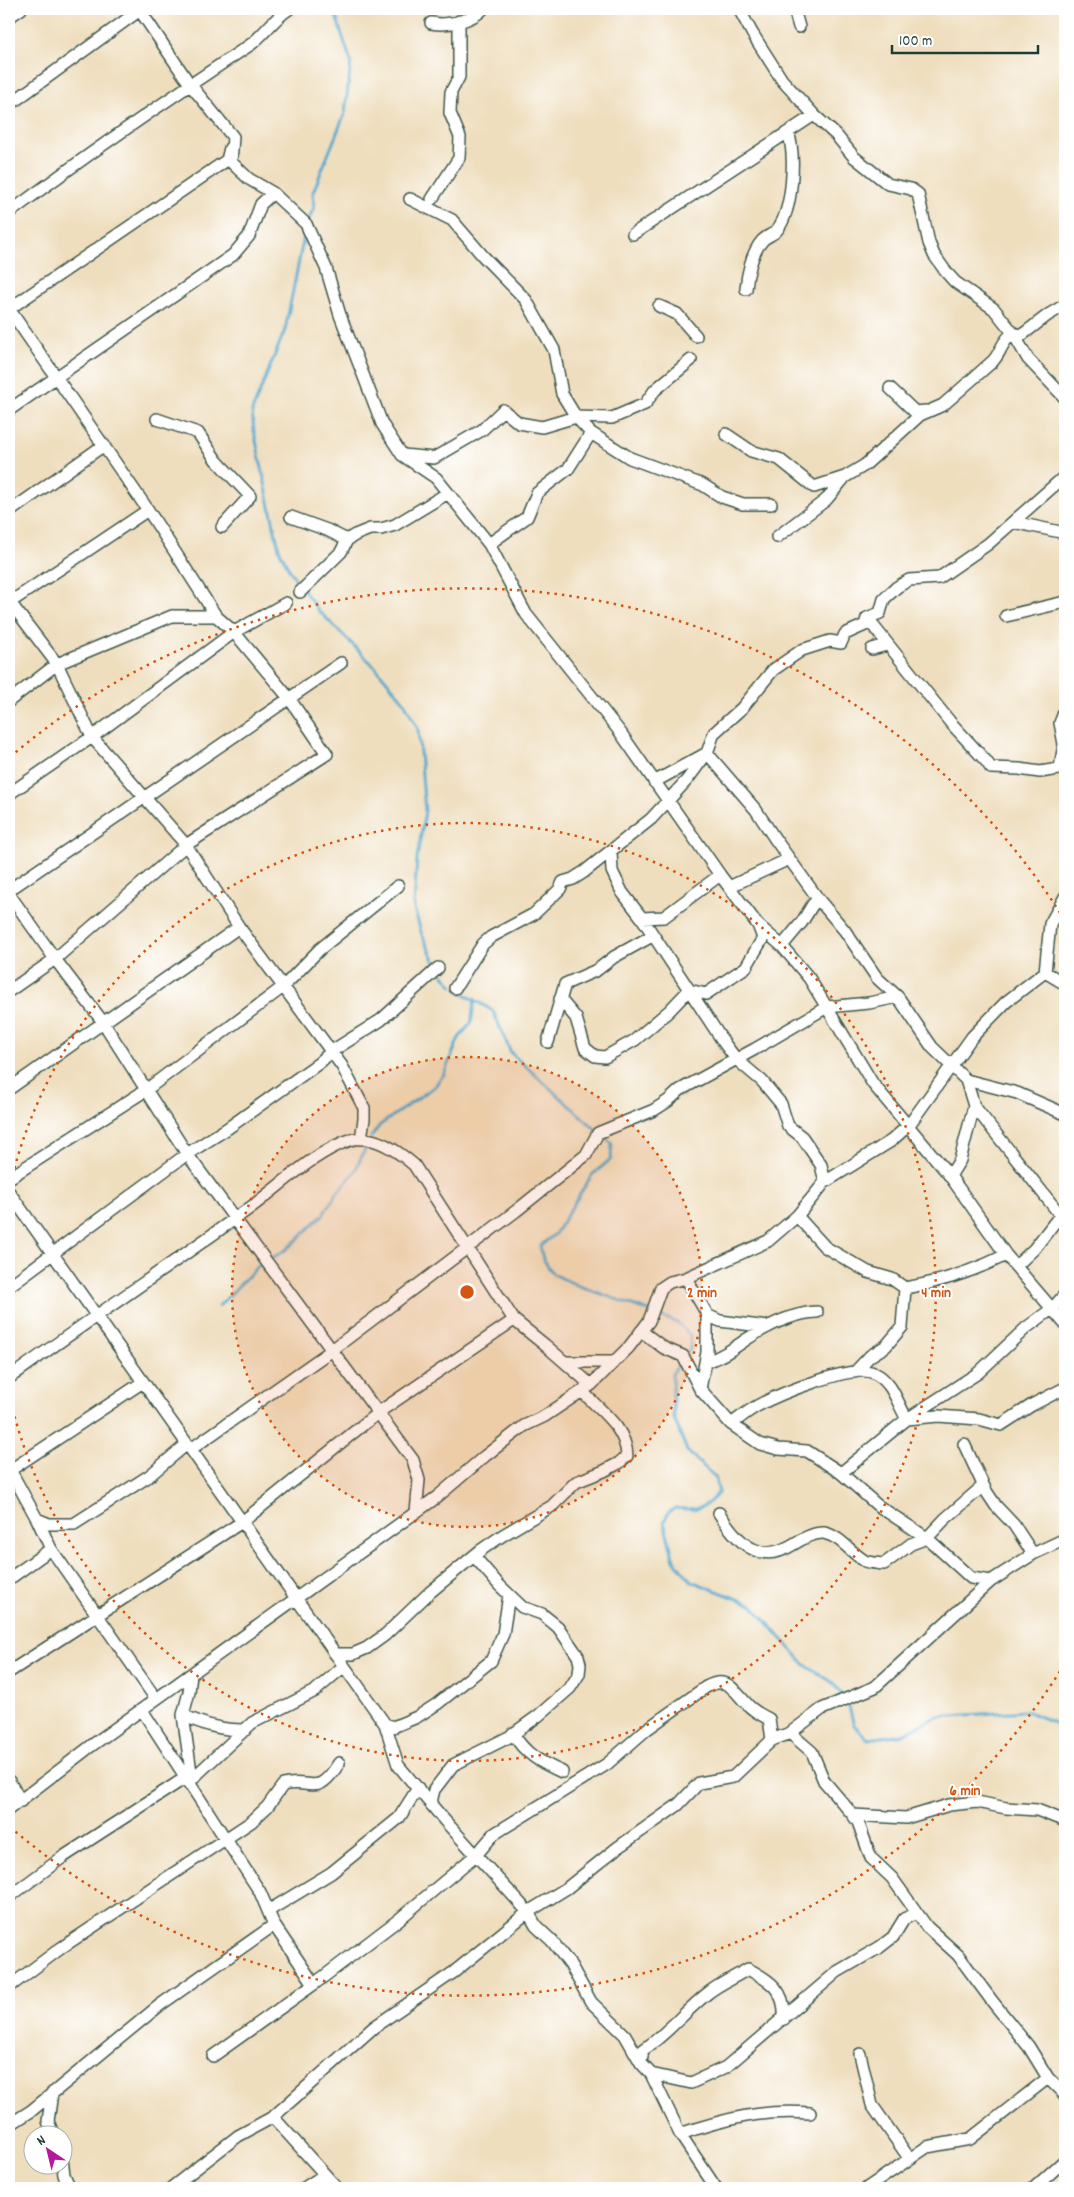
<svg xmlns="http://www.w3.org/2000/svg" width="1074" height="2197" font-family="Dekko,sans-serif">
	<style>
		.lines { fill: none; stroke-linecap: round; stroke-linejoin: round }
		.stream { stroke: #51a8ce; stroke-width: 3 }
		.minor-casing { stroke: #3e5549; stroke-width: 14 }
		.minor { stroke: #fff; stroke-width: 11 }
		.ring { fill: none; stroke: #d45610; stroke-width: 2.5; stroke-dasharray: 2.5 5 }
		.centre { fill: #d45610; stroke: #fff; stroke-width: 2.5 }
		.ring-label { font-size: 15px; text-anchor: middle; font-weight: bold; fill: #d45610; stroke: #fff; stroke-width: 4; stroke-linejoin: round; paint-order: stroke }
	</style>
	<rect width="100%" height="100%" fill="#fff"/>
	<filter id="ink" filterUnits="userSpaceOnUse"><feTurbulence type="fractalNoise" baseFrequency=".02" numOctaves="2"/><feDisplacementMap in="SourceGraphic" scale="10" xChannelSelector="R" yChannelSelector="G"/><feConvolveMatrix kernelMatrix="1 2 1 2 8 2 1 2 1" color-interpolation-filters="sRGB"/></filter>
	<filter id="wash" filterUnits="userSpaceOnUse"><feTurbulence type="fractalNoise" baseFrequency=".0096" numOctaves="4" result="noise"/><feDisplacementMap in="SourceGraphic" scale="20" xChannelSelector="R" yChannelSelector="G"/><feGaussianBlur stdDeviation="1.12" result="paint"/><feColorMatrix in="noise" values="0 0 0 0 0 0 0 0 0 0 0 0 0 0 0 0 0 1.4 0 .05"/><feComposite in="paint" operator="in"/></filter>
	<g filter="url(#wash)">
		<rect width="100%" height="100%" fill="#efdebe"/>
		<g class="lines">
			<path class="stream" d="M307,223l7,-15 -1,-16 32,-79 6,-51 -16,-49 -5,-4
				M305,231l-20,99 -33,81 2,20 25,118 11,22 28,39 58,58 27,32 15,29 7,82 -8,47 -3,50 8,27 16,33 15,18
				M458,990l35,21 18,42 101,91 -1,15 -19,16 -37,59 -15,12 3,13 10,15 26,12 70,25
				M371,1137l9,-12 54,-38 10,-13 15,-36 12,-15 4,-24
				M269,1260l18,-11 36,-34 14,-22 17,-20 14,-30
				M219,1306l38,-39 7,-4
				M655,1314l23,9 12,12v14l-18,25 2,44 13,33 28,26 4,15c-14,17 -22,19 -44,16l-7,5 -4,9 10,38 17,21 60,23 54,61 27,17 16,21 6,22 14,14 35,-5 33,-17 90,-6 27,11 12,13"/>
		</g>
	</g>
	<g filter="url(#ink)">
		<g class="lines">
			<g class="minor-casing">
				<path id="minor" d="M139,9l50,74 44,54 -2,25 18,17 24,14 33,31 20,44 14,47 36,93 6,16 20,31 34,23 53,66 37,70 94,118 100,143 38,50 24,21 27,32 64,106 77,92 56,79 59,69
					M739,9l13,24 30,47 32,35 22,20 18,22 34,27 23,5 7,5 11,49 5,12 12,17 9,10 39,27 19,24 15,26 37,39
					M794,9l5,18
					M9,17l12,-8
					M431,23c17,3 40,-2 52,-14
					M9,105l131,-95
					M410,199l42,21 31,36 43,44 28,50 8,44 14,23 15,16 39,25 73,27 19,12 21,7h28
					M432,199l27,-41 1,-21 -10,-24 1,-21 8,-15v-56
					M9,213c79,-59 159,-114 241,-168 14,-10 24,-27 39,-36
					M633,234l181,-119
					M746,289c1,-14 6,-37 16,-48 4,-5 11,-6 15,-11 16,-20 19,-75 11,-98
					M659,306l18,8 19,22
					M9,309l139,201 68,106 18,16 55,66 38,56 -141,91 -131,114 -46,32
					M9,309l218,-149 3,-12
					M890,388l25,24 11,-1
					M9,410l224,-155 16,-19 12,-32 12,-11
					M157,419l41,14 18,27 34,36 -28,31
					M726,434l25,17 28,8 35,28 31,-10 20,-12 55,-50 23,-10 50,-44c9,-10 8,-19 20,-28l9,2 26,-20 17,-10
					M403,455l31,3 48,-28 21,-20 16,13 23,4 34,-10 36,1 33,-14 10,-14 36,-30
					M9,512l95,-67
					M291,517l36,13 20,10
					M1013,522l52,11
					M777,537l49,-37 19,-23
					M489,544l38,-27 10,-24 31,-24 23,-36
					M300,592l41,-40 6,-12 8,-5 15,-6h11l14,-4 53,-32
					M9,601l48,63 35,73 94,108 53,82 103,139 22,42v11l-3,20
					M9,603l139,-93
					M1006,616l59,-14
					M867,618l83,104 36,39 5,7 28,1 21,3 25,-4
					M872,649l15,-4
					M9,701l48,-37 115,-48h44
					M1060,768l4,-24 -4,-21 5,-13
					M654,782l53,-29 49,57 19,29 44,61 26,31 32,47 21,19 34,50 34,33 8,26 91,115
					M9,794l83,-57 142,-105 52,-29
					M611,851l1,20 10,21 20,26 82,125 12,16 26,22 19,23 7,22 14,11 19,28 4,17
					M729,887l60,-28
					M9,890l332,-227
					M9,894l46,65 48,63 84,132 226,306 6,20 -3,32
					M642,918l22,-1 56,-42
					M782,946l20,-24 11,-18 6,-4
					M1045,972l5,-48 15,-27
					M455,988l28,-44 8,-7 43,-23 26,-25 3,-7 10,-3 11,-7 67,-53 36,-39 20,-27 7,-20 28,-25 31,-38 29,-20 28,-9 11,2 4,-9 20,-9 2,-7 13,-5 4,-14 13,-12 12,-7 30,-2 49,-34 77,-68
					M689,990l17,4 40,-27 17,-29 -5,-13
					M560,999l16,19 9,30 10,8 10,1 30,-17 34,-29 20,-21
					M548,1042l17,-58 32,-14 17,-13 38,-21
					M966,1080l51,13 48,21
					M9,1089l230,-162
					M950,1176l10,-16 14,-54
					M9,1178l137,-88 137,-103 37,-38 78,-63
					M9,1192l376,532 13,41 47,56 83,91 8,14 16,15 19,25 20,36 34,33 16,28 10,11 29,60 36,54
					M797,1216l28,31 43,25 24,7 13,9c36,-6 69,-17 101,-33
					M1016,1266l18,-17 31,-40
					M686,1278l21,36v38l-7,37
					M9,1286l178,-132 41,-26 91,-65 13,-12 49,-31 57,-52
					M707,1315l13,6 48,6
					M641,1331l23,17 19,8 17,33 31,35 29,20 18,5 29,2 34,22 36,32 50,33 44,40 20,3
					M565,1362h49
					M706,1362c16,-5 28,-14 41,-23 20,-13 46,-26 70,-27
					M855,1372l15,-16 16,-10 16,-19 3,-39
					M9,1378c78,-57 159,-111 238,-168 31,-22 67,-58 103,-70 23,-7 48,11 64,25l100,155 31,25 46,40
					M731,1424c9,-6 17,-13 26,-18 20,-11 97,-43 117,-33 19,9 23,30 33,46l31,-3 41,3 22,6 31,-20 33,-17
					M964,1444l22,47 10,15 18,19 19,29
					M194,1447l138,-97 184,-139 70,-56 12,-22 56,-23 14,-9 12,-11 75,-41 72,-42 42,-4 29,-6
					M9,1468l28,51 14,30 105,150
					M9,1471l134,-89
					M841,1473l66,-54 71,-46 48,-45 27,-20 12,-14
					M719,1513c17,27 39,53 73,32 8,-5 22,-13 32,-12 16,3 27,20 41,28 5,2 13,2 19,3l27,-20 16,-6 18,-19 38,-33
					M37,1519l12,5h25l75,-48 38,-32
					M9,1579l42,-30
					M332,1649l3,5h18l14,-6 18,-13 44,-42 52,-43 22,-15 49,-29 24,-24 28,-11 15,-8 8,-7c-1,-29 -27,-45 -45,-65
					M9,1672l233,-150 137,-110 135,-92
					M191,1674l-2,18 -6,23 9,64
					M142,1710l118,182 14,33 40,59
					M183,1715c21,10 38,15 62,15
					M385,1724l8,3 24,-10 20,-13 54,-43 12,-27 6,-39
					M513,1733c11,21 29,30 49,39
					M790,1733l22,19 12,29 29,34 53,3 43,-13 28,-3 29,6 31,2 28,11
					M9,1781l12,20
					M190,1785l2,-6 60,-56 63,-32 29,-25
					M431,1802l3,-12 19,-25 56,-28 29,-21 32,-28 9,-14 1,-10 -2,-8 -20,-29 -16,-13 -20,-7 -23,-22 -25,-29
					M9,1809l82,-63 346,-249 48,-41 39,-30 21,-10 46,-31 38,-38 20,-26 12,-33 9,-6 16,-4 82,-37 29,-25 28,-34 66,-41 18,-16 63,-88 34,-35 39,-30 20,12
					M853,1815l5,7 13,36 21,20 35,49 31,28 34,46 37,46 19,31 17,17
					M9,1897l54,-40 122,-79
					M268,1911l63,-38 68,-55 19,-30
					M9,1987l52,-39 190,-126 16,-15 16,-22c30,-7 33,14 56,-22
					M860,2054l12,51 37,53
					M213,2056l101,-72 83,-63 80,-67 17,-20 113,-70 40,-35 59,-42c22,-12 27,3 41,17 6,7 14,11 22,15l3,21
					M641,2063l2,-13c24,-16 42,-39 65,-57 11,-9 27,-16 40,-24 23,12 38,22 36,50
					M651,2074l40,9 35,-16 111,-95 43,-25 13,-10 11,-18 12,-6
					M52,2093l-4,28 5,13
					M273,2117l64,71
					M9,2125l22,-14 129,-106 114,-80
					M680,2134c44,-15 84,-25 130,-21
					M62,2158l2,17 6,13
					M171,2188l67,-52 35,-19 101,-90 80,-55 74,-60 39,-24 50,-40 61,-43 21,-22 34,-6 39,-37 18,-7 32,-24 53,-22 116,-106 42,-27 32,-15
					M304,2188l20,-13
					M867,2188l60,-41 43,-8 78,-61
					M1034,2188l31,-28"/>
			</g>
			<use href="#minor" class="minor"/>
		</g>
	</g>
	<circle cx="467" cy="1292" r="235" fill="#d45610" fill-opacity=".12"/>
	<g class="ring">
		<circle cx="467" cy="1292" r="235"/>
		<path d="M9 1190A469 469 0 1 1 9 1394"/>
		<path d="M1064 1665A704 704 0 0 1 10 1827M10 757A704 704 0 0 1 1064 919"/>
	</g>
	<circle cx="467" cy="1292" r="8" class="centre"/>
	<g class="ring-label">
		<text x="702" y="1297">2 min</text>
		<text x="936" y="1297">4 min</text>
		<text x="965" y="1795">6 min</text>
	</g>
	<rect width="1074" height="2197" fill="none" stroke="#fff" stroke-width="30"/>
	<g transform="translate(48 2150) rotate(325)"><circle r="24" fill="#ffffff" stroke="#a5b1ae"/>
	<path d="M0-4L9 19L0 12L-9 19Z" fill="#b5179e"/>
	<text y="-8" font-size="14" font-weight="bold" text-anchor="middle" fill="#1f3d34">N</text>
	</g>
	<path d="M892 45v8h146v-8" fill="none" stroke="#1f3d34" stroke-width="2.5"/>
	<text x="899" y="45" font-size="15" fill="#1f3d34" stroke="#ffffff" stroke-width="4" paint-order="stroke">100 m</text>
</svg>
